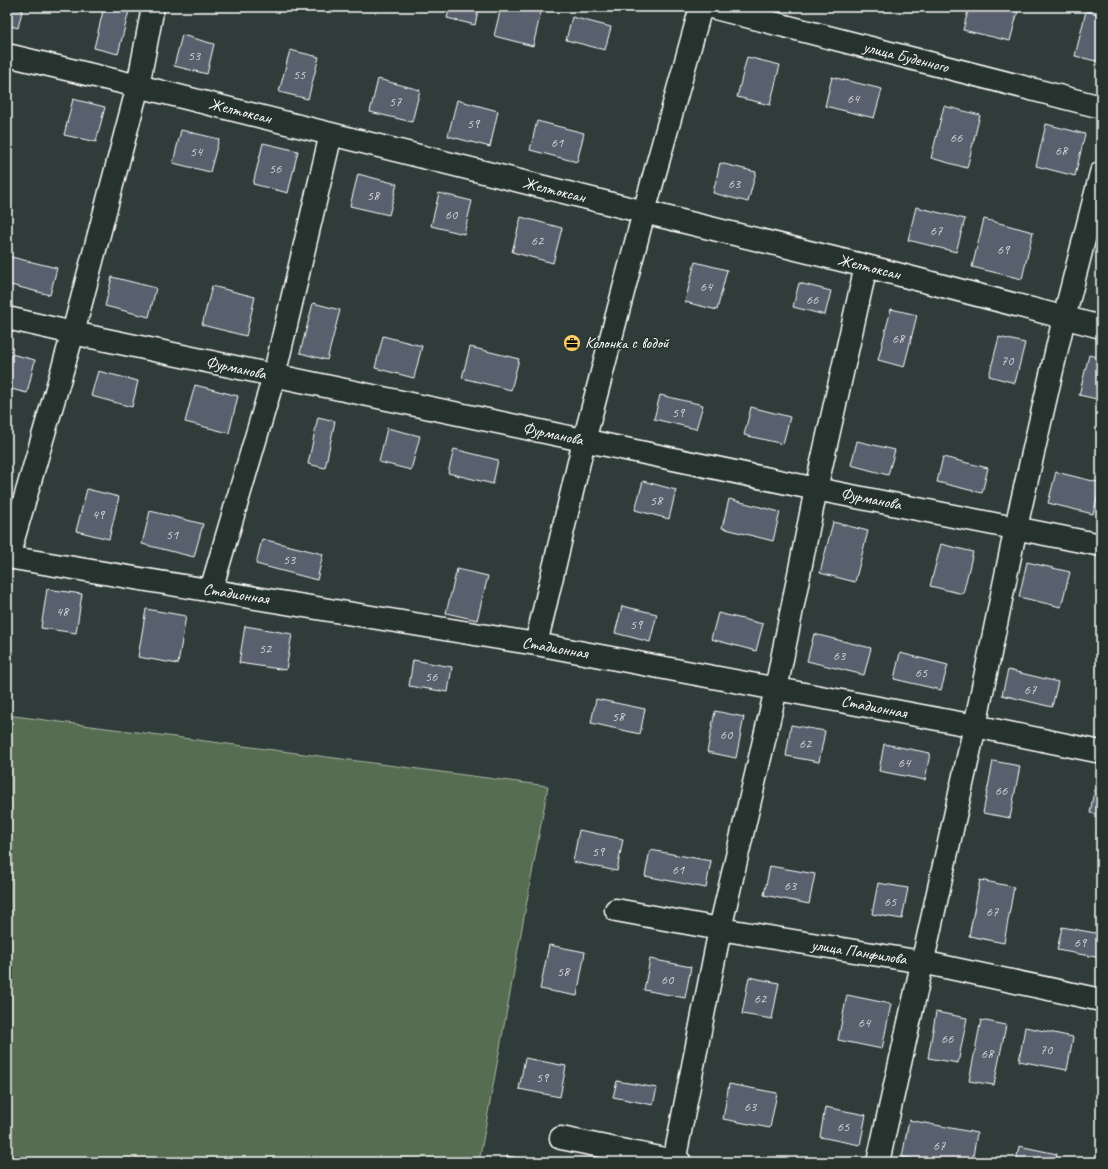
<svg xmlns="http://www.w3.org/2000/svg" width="1108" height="1169" font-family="Caveat,sans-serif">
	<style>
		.green { fill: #576d51; stroke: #abb6a8 }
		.building { fill: #58606e; stroke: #fff }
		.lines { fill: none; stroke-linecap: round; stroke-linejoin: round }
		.minor-casing { stroke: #fff; stroke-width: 25 }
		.minor { stroke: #26332d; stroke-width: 22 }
		.labels { text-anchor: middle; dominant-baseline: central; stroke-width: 3; stroke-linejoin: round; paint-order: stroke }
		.number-label { font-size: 14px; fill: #d5d7db }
		.street-label { font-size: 16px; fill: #fff; stroke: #26332d }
		.poi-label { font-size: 16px; fill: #fff; stroke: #26332d; text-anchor: start }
	</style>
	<rect width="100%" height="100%" fill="#303c3a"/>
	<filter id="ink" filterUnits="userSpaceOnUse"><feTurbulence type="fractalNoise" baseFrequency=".025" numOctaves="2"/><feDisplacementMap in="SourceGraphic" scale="8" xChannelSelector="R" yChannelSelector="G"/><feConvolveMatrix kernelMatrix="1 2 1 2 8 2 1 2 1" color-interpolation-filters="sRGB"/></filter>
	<g filter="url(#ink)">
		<path class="green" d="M7,715l541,71 -69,376h-472z"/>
		<path class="building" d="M7,7h16l-5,21 -11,-3z
			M104,7h10l15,4 -11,43 -24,-6z
			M450,7h29l-4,18 -28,-7z
			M501,7h41l-9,39 -39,-10z
			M969,7h50l-9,34 -47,-11z
			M1086,11l15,4 -1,47 -25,-6z
			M572,17l39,10 -6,23 -39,-10z
			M182,35l32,9 -7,30 -33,-8z
			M290,50l29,7 -11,42 -29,-7z
			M747,57l33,8 -10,40 -33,-8z
			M832,77l50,12 -8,29 -49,-12z
			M378,79l42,11 -8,32 -42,-10z
			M73,99l32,8 -9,35 -32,-7z
			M457,100l41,11 -8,36 -42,-11z
			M944,106l36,9 -13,53 -36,-10z
			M537,121l47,12 -7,29 -47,-12z
			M1046,124l39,10 -10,42 -39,-10z
			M181,130l38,9 -9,33 -37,-9z
			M263,143l35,8 -10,42 -35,-9z
			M720,163l36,9 -8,30 -35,-9z
			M358,174l39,10 -8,31 -39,-9z
			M439,193l33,8 -8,33 -33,-8z
			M916,207l49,12 -9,33 -48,-12z
			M521,217l41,11 -9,35 -41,-11z
			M984,219l49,13 -11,47 -50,-12z
			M7,256l50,12 -7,27 -43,-11z
			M695,262l32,8 -10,40 -32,-8z
			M112,277l44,11 -7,29 -44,-11z
			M799,283l32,8 -6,24 -32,-8z
			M212,286l43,11 -9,39 -44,-11z
			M313,303l27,7 -13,50 -27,-7z
			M891,309l26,6 -13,52 -26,-7z
			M383,336l39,10 -8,32 -39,-10z
			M999,337l26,6 -10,40 -26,-7z
			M470,347l49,12 -8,31 -49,-12z
			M7,353l28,7 -8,33 -20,-5z
			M1089,355l12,3v42l-22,-5z
			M98,371l40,10 -6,26 -41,-11z
			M195,385l43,11 -9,37 -44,-11z
			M660,395l43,10 -7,24 -42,-10z
			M751,407l39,10 -7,27 -39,-9z
			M318,417l17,4 -10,47 -17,-4z
			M387,428l33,8 -9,34 -32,-8z
			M857,441l38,9 -7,25 -37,-10z
			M454,449l44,11 -5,24 -45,-11z
			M943,457l45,11 -6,25 -45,-11z
			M1056,472l45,11 -8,31 -45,-11z
			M643,481l33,9 -7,29 -34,-9z
			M87,489l32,8 -10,42 -33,-8z
			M729,499l51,13 -7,29 -51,-13z
			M150,511l53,13 -9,33 -52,-13z
			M833,522l35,9 -13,51 -35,-9z
			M262,539l61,15 -6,26 -61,-16z
			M941,544l32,8 -10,42 -33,-8z
			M1027,562l43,10 -9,35 -42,-10z
			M457,569l31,7 -11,44 -31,-7z
			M47,589l35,5 -6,39 -35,-5z
			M622,606l35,8 -7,28 -35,-9z
			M146,609l40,7 -8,48 -40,-7z
			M718,613l45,11 -7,27 -45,-12z
			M245,626l47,8 -6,36 -47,-7z
			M814,634l57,14 -7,27 -57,-14z
			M900,653l48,12 -7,25 -47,-11z
			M413,660l39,7 -4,25 -39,-6z
			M1008,670l50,12 -6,25 -50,-12z
			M596,699l49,10 -5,25 -49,-11z
			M715,711l29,6 -8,41 -29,-6z
			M791,725l34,6 -6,31 -33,-6z
			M884,744l46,9 -5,27 -46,-9z
			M993,761l27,5 -10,52 -27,-5z
			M1096,780l5,1v34l-11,-2z
			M579,830l44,9 -6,32 -44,-9z
			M650,850l61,11 -5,27 -61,-12z
			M770,866l45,8 -6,30 -45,-9z
			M980,880l34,7 -10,56 -35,-7z
			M878,883l30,5 -6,31 -30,-5z
			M1062,927l39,7v24l-44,-8z
			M549,945l36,7 -8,44 -37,-7z
			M650,959l41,8 -6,31 -41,-8z
			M749,977l30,6 -7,36 -30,-5z
			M847,995l44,9 -9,45 -44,-9z
			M936,1012l31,6 -9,45 -30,-5z
			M981,1020l25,5 -12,60 -25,-4z
			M1025,1027l48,10 -6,33 -48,-9z
			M525,1058l41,8 -6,31 -41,-8z
			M617,1081l40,7 -4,17 -40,-8z
			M729,1084l48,9 -7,35 -47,-9z
			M825,1107l41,8 -6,30 -40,-8z
			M909,1120l68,13 -5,29h-44l-26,-5z
			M1019,1146l38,8 -1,8h-40z
			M507,1156l34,6h-35z"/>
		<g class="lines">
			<g class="minor-casing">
				<path id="minor" d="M711,7l390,100
					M7,55l131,31 506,126 222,54 235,61
					M7,318l66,15 743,156 285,56
					M7,557l529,87 439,82 126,26
					M8,557l65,-224 65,-247 15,-79
					M211,590l63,-214 57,-242
					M536,644l48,-203 60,-229 57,-205
					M616,910l104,19 202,33 179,38
					M561,1138l119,24
					M674,1162l46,-233 56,-240 40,-200 50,-223
					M878,1162l97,-436 41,-199 48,-209 37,-145"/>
			</g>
			<use href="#minor" class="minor"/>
		</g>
	</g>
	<defs>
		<g id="office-disc" transform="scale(0.9)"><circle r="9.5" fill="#ffd166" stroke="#26332d"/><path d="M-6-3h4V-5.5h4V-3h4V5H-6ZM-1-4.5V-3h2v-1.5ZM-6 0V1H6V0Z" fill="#111"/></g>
	</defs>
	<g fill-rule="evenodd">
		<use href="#office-disc" x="572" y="343"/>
	</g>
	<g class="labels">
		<g class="number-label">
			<text x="194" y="55">53</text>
			<text x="299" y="74">55</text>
			<text x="853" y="98">64</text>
			<text x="395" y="101">57</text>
			<text x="473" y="123">59</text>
			<text x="956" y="137">66</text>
			<text x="557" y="142">61</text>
			<text x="1061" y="150">68</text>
			<text x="196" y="151">54</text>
			<text x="275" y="168">56</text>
			<text x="734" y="183">63</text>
			<text x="373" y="195">58</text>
			<text x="451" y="214">60</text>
			<text x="936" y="230">67</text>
			<text x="537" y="240">62</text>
			<text x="1003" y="249">69</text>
			<text x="706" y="286">64</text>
			<text x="812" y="299">66</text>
			<text x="898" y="338">68</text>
			<text x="1007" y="360">70</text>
			<text x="678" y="412">59</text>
			<text x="656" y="500">58</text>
			<text x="98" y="514">49</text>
			<text x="172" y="534">51</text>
			<text x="289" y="559">53</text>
			<text x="62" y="611">48</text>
			<text x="636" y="624">59</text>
			<text x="265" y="648">52</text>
			<text x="839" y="655">63</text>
			<text x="921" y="672">65</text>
			<text x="431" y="676">56</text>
			<text x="1030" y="689">67</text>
			<text x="618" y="716">58</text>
			<text x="726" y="734">60</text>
			<text x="805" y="743">62</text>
			<text x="904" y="762">64</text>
			<text x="1001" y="790">66</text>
			<text x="598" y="851">59</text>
			<text x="678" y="869">61</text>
			<text x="790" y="885">63</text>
			<text x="890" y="901">65</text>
			<text x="992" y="911">67</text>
			<text x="1080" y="942">69</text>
			<text x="563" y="971">58</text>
			<text x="667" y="979">60</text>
			<text x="760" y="998">62</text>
			<text x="864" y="1022">64</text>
			<text x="947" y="1038">66</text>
			<text x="1046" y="1049">70</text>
			<text x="987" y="1053">68</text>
			<text x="542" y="1077">59</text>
			<text x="750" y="1106">63</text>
			<text x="843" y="1126">65</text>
			<text x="939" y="1145">67</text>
		</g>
		<g class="street-label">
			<text transform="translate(906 57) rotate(14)">улица Буденного</text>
			<text transform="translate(240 111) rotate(14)">Желтоксан</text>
			<text transform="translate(554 190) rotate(14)">Желтоксан</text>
			<text transform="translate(869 267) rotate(14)">Желтоксан</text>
			<text transform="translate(236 368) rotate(12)">Фурманова</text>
			<text transform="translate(553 434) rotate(12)">Фурманова</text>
			<text transform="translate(871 499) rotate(11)">Фурманова</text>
			<text transform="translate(236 594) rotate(9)">Стадионная</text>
			<text transform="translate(555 648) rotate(10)">Стадионная</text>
			<text transform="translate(874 707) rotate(11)">Стадионная</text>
			<text transform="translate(859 952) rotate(9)">улица Панфилова</text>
		</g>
		<g class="poi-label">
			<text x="585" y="343">Колонка с водой</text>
		</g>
	</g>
	<rect width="1108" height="1169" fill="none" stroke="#26332d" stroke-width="24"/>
	<rect x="12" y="12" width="1084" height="1145" fill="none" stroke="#fff" stroke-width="1.5" filter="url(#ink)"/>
</svg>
